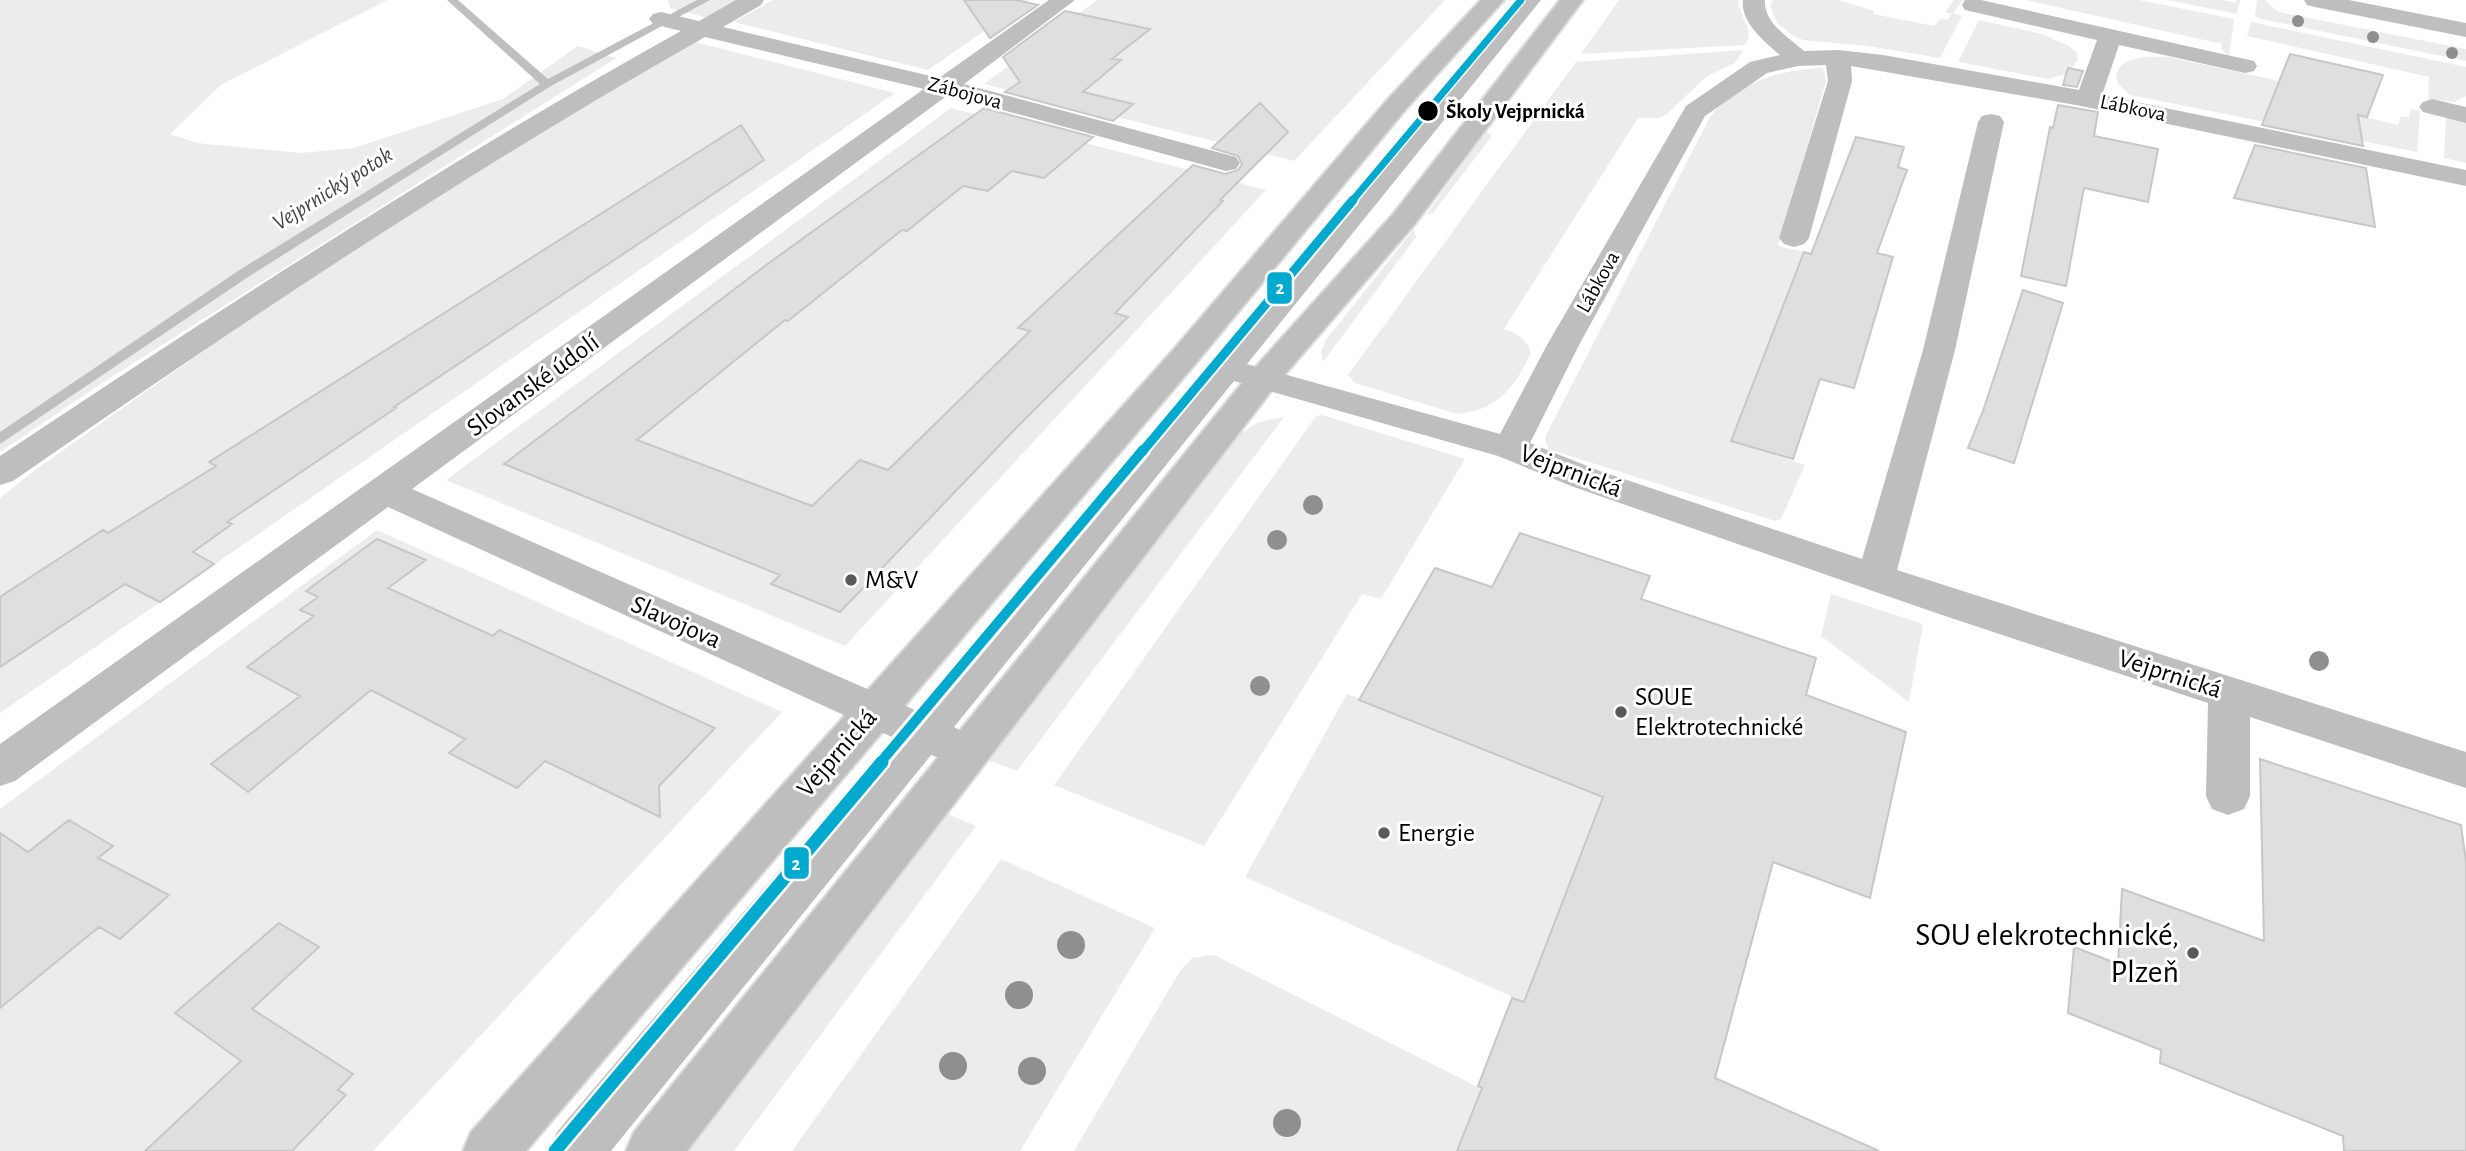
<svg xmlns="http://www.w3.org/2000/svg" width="2466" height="1151" font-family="'Alegreya Sans',sans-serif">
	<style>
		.green { fill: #ececec }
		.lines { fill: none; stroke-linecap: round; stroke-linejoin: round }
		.stream { fill: #bfbfbf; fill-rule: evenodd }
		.building { fill: #dfdfdf; stroke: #c7c7c7; stroke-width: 2 }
		.major-casing { stroke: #dbdbdb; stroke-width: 4 }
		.minor { fill: #bebebe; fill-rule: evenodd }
		.major { fill: #bebebe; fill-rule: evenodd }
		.tram-1-far3-casing { stroke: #fff; stroke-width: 10 }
		.tram-1-far2-casing { stroke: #fff; stroke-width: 13 }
		.tram-1-far1-casing { stroke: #fff; stroke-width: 16 }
		.tram-1-casing { stroke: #fff; stroke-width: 18 }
		.tram-1-far3 { stroke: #00a9ce; stroke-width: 7 }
		.tram-1-far2 { stroke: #00a9ce; stroke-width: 9 }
		.tram-1-far1 { stroke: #00a9ce; stroke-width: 10 }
		.tram-1 { stroke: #00a9ce; stroke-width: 13 }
		.tree { fill: #8f8f8f }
		.stop-dot { fill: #000; stroke: #fff; stroke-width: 2.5 }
		.poi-dot { fill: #595959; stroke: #fff; stroke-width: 2.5 }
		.labels { text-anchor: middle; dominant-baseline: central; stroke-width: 6; stroke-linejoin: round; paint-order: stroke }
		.far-street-label { font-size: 21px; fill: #000; stroke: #fff }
		.far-stop-label { font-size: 21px; font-weight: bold; fill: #000; stroke: #fff; text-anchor: start }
		.far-water-label { font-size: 23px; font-style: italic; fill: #444; stroke: #fff }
		.street-label { font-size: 26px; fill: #000; stroke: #fff }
		.poi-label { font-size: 26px; fill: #000; stroke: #fff; text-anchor: start }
		.near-poi-label { font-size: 32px; fill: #000; stroke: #fff; text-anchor: end }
		.line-badge { stroke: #fff; stroke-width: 2.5 }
		.badge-label { font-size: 19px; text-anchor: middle; font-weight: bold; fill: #fff }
	</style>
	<rect width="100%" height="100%" fill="#fff"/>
	<path class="green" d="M0,0h387l-166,85 -51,49 27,9 104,10 53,-5 149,-49 75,-53 38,12 -514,325 -102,69z
		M668,0h72l-32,18 -38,-10z
		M773,0h256l-101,70 -194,-48z
		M1097,0h348l-151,161 -310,-77z
		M1619,0h119c0,15 19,33 6,45l-163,9z
		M1773,0h65l36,11 -1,3 61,12 6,-7 7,1 5,-6 -7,-2 9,-12h9l-10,13 9,3 -22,42 -73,-12 -64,-6 -11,-5 -15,-12 -7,-17z
		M2025,0h114l95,19 -5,37 -8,-7 1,-5z
		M2167,0h54l16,3 -2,-3h5l-3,14z
		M2257,0h7l15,12 187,37v12l-205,-42 -6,-3z
		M1979,20l63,14 27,12 8,7 1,7 -11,14 -19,5 -90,-17z
		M2251,22l215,45v29l-11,6 -27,-3 1,-22 -182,-41z
		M695,42l200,51 -895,620v-215l31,-25 298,-211 237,-145z
		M1744,50l-9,13 -28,13 -41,39 -7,3h-21l-134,211c13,5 23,9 27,24 -17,35 -33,57 -74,61l-102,-31 -7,-8 228,-313z
		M2168,57l111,24 70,32 49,12 3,-9 8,2 2,-9 9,2 -3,41 -287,-57 -12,-11 -2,-8c6,-22 34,-19 52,-19z
		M1823,68l3,13 -48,165 26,6 -73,188 74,25 -24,54 -6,2 -227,-72 -3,-12 165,-320c28,-36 70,-47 113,-49z
		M951,108l315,82 -421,456 -399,-166z
		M2446,117l20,5v41l-22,-5z
		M1486,131l6,5 -59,77 -7,2z
		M1414,229l2,8 -93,125 -2,-10 5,-12z
		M1322,415l143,44 -84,140 -19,-5 -158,252 -150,-61 262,-369z
		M1284,417l-267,354 -29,-11 253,-327 18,-11z
		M377,530l405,182 -409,439h-373v-342z
		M1831,594l92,30 -14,78 -88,-66z
		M1347,694l190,74 -1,3 53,20 15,3 -80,208 -279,-125z
		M948,814l28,12 -242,325h-45z
		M1001,859l154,69 -135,223h-228z
		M1214,955l274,137 -31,59h-383l106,-180 12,-13z"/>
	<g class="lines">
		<path class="stream" d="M447,0h11l90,79 149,-79h13l-159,86 -303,191 -248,167v-12l238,-161 302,-187z"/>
	</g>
	<path class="building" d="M964,0h52l22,5 -48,33z
		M1065,11l85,18 -38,30 9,1 -38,32 50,12 -20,17 -108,-29 15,-10 -17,-25z
		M2290,54l93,21 -16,42 -9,-2 5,31 -101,-21z
		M2068,68l15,3 -6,16 -14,-2z
		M1260,103l28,29 -68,68 3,1 -108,112 13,4 -109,108 -179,187 -69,-28 9,-9 -276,-111 269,-204 211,-152 109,29 -49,41 -32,-7 -24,20 -25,-5 -56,45 -5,-1 -114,91 -3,-1 -148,120 175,66 48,-46 28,10 142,-139 -12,-3 175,-163 32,9 13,-4 4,-6 -4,-8 -26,-8z
		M2058,105l40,7 -4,24 64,13 -10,53 -64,-14 -18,98 -45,-10 29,-149 3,1z
		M741,125l23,35 -370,247 2,1 -169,114 5,2 -39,28 21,12 -54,38 -35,-18 -125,83v-70l103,-67 5,3 108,-67 -7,-4z
		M1856,137l48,10 -6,20 9,3 -30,83 16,4 -39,131 -34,-9 -27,80 -62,-18 73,-189 7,2z
		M2255,145l111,23 9,59 -141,-29z
		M2023,290l40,13 -49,160 -46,-15 15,-37z
		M1520,533l130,43 -9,23 175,59 -10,37 100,37 -36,166 -97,-36 -58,216 164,73h-422l25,-63 -4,-2 34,-88 12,4 79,-205 -244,-97 76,-132 57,19z
		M377,539l49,21 -38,28 105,48 6,-6 216,98 -56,58 1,31 -115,-56 -28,27 -68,-35 16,-14 -94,-49 -123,102 -37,-28 89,-68 -53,-29 67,-51 -14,-6 18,-13 -12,-6z
		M2260,759l201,66 5,37v289h-122l-1,-15 -183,-73 1,-13 -93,-37 6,-66 44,17 4,-75 142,52z
		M69,820l44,26 -15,12 71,37 -49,44 -21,-12 -99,81v-175l28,19z
		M279,923l40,24 -67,62 101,65 -15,16 8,5 -54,56h-147l96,-90 -66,-48z"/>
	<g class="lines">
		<g class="major-casing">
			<path id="major" d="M1481,0h23l-98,109 -210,254 -670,788h-63l8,-19 703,-783 214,-250z
				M1560,0h23l-169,225 -139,161 -588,765h-61l8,-19 617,-760 143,-159z"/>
		</g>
		<path class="minor" d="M736,0h28l-3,5 -38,22 216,51 110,-78h26l-111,84 272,73 4,6 -4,6 -10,2 -278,-76 -536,394 503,221 603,-710h23l-294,364 253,70 47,-89 139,-239 64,-44 30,-7c-15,-13 -40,-33 -37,-55h22c-2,22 24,38 39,51l34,-1 45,5 196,35 18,-50 -132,-30 -3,-5 3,-5h16l264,59 9,2 3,5 -3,5 -9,2 -126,-28 -17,50 364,75v16l-390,-81 -225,-39 1,15 -43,157 -5,6 -10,3 -10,-3 -5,-6 49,-157 -2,-16 -28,1 -31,7 -62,43 -126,229 -49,98 67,27 265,89 61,-209 55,-228 4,-6 9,-2 9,2 4,6 -49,228 -58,220 569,182v36l-216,-71v79l-6,13 -16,6 -16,-6 -6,-13 2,-93 -269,-89 -368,-128 -73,-30 -264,-75 -280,346 7,4 7,12 -7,12 -15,5 -15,-5 -320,396h-62l8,-19 335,-395 -504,-230 -373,274 -15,5v-42l924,-655 -219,-52c-239,135 -467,288 -692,444l-13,4v-29c223,-148 447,-295 681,-425l-28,-7 -4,-5 4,-5 8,-2 38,9z
			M2304,0h45l117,23v14l-151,-30 -8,-2z
			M2432,99l34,8v16l-43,-11 -4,-5 4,-5z"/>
		<use href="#major" class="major"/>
		<g class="tram-1-far3-casing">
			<path id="tram-1-far3" d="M1352,201l169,-201"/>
		</g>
		<g class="tram-1-far2-casing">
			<path id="tram-1-far2" d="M1142,452l211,-252"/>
		</g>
		<g class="tram-1-far1-casing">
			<path id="tram-1-far1" d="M880,763l263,-313"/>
		</g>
		<g class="tram-1-casing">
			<path id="tram-1" d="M555,1151l327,-389"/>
		</g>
		<use href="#tram-1-far3" class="tram-1-far3"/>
		<use href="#tram-1-far2" class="tram-1-far2"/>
		<use href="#tram-1-far1" class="tram-1-far1"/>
		<use href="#tram-1" class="tram-1"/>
	</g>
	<g class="tree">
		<circle cx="2298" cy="21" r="6"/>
		<circle cx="2373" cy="37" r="6"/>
		<circle cx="2452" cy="53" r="6"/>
		<circle cx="1313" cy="505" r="10"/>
		<circle cx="1277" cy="540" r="10"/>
		<circle cx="2319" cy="661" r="10"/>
		<circle cx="1260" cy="686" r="10"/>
		<circle cx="1071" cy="945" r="14"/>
		<circle cx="1019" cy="995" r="14"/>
		<circle cx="953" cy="1066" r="14"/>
		<circle cx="1032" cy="1071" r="14"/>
		<circle cx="1287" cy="1123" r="14"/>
	</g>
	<circle class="stop-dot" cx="1428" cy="111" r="11"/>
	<g class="poi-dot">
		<circle cx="851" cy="580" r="7"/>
		<circle cx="1621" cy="712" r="7"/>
		<circle cx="1384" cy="833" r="7"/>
		<circle cx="2193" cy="953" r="7"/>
	</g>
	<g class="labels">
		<g class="far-street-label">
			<text transform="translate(965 93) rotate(15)">Zábojova</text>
			<text transform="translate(2133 108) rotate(12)">Lábkova</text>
			<text transform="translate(1598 282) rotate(-61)">Lábkova</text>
		</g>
		<g class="far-stop-label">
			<text x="1446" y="111">Školy Vejprnická</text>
		</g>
		<g class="far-water-label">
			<text transform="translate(333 189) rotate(-32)">Vejprnický potok</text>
		</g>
		<g class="street-label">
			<text transform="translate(533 385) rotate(-36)">Slovanské údolí</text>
			<text transform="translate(1571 471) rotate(21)">Vejprnická</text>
			<text transform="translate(676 622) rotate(24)">Slavojova</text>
			<text transform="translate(2170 674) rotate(18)">Vejprnická</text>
			<text transform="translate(837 753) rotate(-49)">Vejprnická</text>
		</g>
		<g class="poi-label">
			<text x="865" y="580">M&amp;V</text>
			<text x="1635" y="697">SOUE<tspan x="1635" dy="30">Elektrotechnické</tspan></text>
			<text x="1398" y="833">Energie</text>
		</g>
		<g class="near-poi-label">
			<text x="2179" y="935">SOU elekrotechnické,<tspan x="2179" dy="37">Plzeň</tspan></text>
		</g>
	</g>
	<g class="line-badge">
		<rect x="1266" y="271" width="27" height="34" rx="7" fill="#00a9ce"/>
		<rect x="783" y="846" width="27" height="34" rx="7" fill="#00a9ce"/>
	</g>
	<g class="badge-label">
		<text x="1280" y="294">2</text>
		<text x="796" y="870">2</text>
	</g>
</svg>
